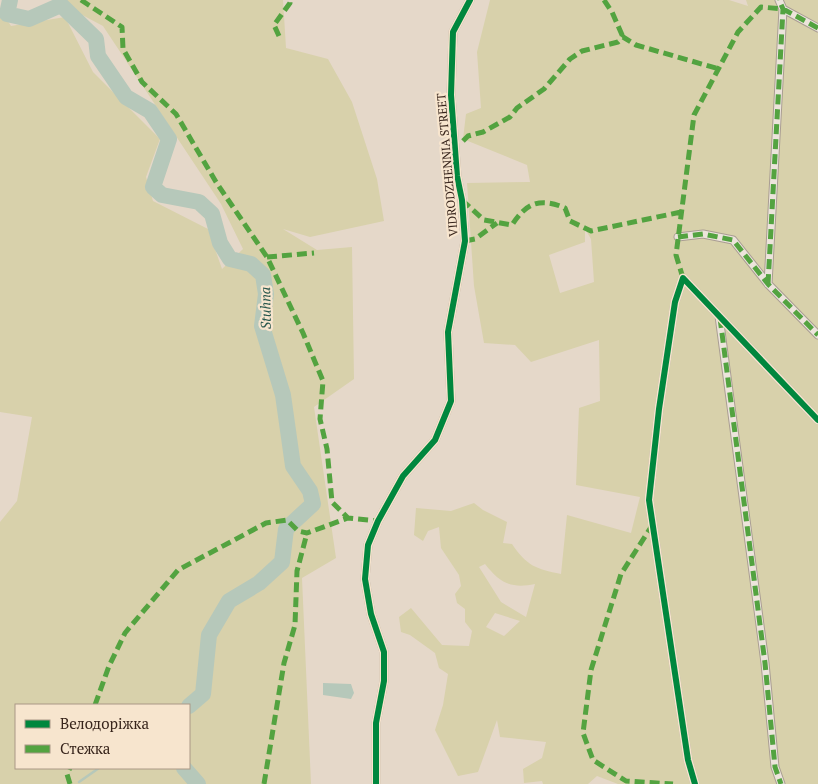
<svg xmlns="http://www.w3.org/2000/svg" width="818" height="784" font-family="'PT Serif',serif">
	<style>
		.green { fill: #d8d1ab; fill-rule: evenodd }
		.water { fill: #b6c8ba }
		.lines { fill: none; stroke-linecap: round; stroke-linejoin: round }
		.stream { stroke: #b6c8ba; stroke-width: 2.5 }
		.river { stroke: #b6c8ba; stroke-width: 16 }
		.minor-casing { stroke: #a99d93; stroke-width: 9 }
		.minor { stroke: #ece4db; stroke-width: 7 }
		.quiet { stroke: #53a340; stroke-width: 5; stroke-dasharray: 10 5; stroke-linecap: butt }
		.cycleway-casing { stroke: #f7e5ce; stroke-width: 9 }
		.cycleway { stroke: #00873e; stroke-width: 6 }
		.labels { text-anchor: middle; dominant-baseline: central; stroke-width: 4.5; stroke-linejoin: round; paint-order: stroke }
		.street-label { font-size: 12px; fill: #37241b; stroke: #f7e5ce }
		.water-label { font-size: 14px; font-style: italic; fill: #2a584e; stroke: #f7e5ce }
	</style>
	<rect width="100%" height="100%" fill="#e5d8c9"/>
	<path class="green" d="M54,0h229l3,48 42,11 24,43 25,77 7,42 -74,16 -27,-8 34,21 35,-3 2,132 -40,28 22,151 -34,20 9,206h-311v-262l17,-21 15,-84 -32,-5v-403l11,17 54,-9 28,55 67,67 -14,38 7,24 55,28 14,40 21,-20 -22,-45 -118,-178zM16,705h173v63h-173z
		M490,0h239l19,6 -2,-6h72v784h-200l-21,-8 -9,8h-45l-1,-3 -18,2 -1,-14 19,-11 4,-16 -46,-5 -3,-17 -19,52 -20,4 -23,-46 8,-25 5,-31 -9,-6 -4,-15 -25,-18 -9,-3 -2,-15 12,-9 31,37 27,1 3,-15 -7,-9v-13l-8,-6 -2,-9 6,-8 -2,-11 -18,-27 -2,-21 -11,4 -5,10 -9,-6 2,-27 35,3 23,-8 9,7 24,12 -4,21 9,1c15,22 24,25 49,30l6,-59 64,18 9,-36 -64,-12 3,-77 21,-7 -1,-61 -68,22 -16,-17 -31,-2 -10,-57 -7,-103 63,-1 -3,-17 -64,-26 3,-25 15,-6 -4,-56zM585,229l6,10 3,43 -34,11 -11,-38 36,-13zM485,564c15,19 26,25 50,20l-9,33 -25,-15 -22,-35zM495,613l25,8 -16,15 -18,-9z"/>
	<path class="water" d="M323,683l28,1 3,9 -3,6 -28,-4z"/>
	<g class="lines">
		<path class="stream" d="M79,782l20,-14"/>
		<path class="river" d="M10,0l-3,14 22,5 32,-14 35,34 2,17 28,41 24,14 19,28 -16,48 9,8 37,7 13,12 8,29 10,16 21,5 12,11 3,19 -4,32 21,69 10,71 17,25 3,13 -27,25 -4,33 -23,21 -30,18 -20,34 -6,59 -14,12
			M184,768l14,16"/>
		<g class="minor-casing">
			<path id="minor" d="M783,9l35,19
				M678,237l25,-3 30,6 35,44 50,51
				M768,284l15,-275 -4,-9
				M719,316l46,347 10,104 6,17
				M376,784v-61l8,-42v-29l-13,-38 -6,-35 3,-34 10,-24 25,-45 32,-36 16,-39 -3,-69 17,-91 -3,-41 -5,-24 -6,-81 2,-63 17,-32
				M695,784l-7,-24 -39,-260 10,-91 16,-107 8,-24 135,142"/>
		</g>
		<use href="#minor" class="minor"/>
		<path class="quiet" d="M81,0l41,27 1,22 19,33 34,32 40,68 51,75 36,76 20,48 -3,38 7,30 5,53 16,16
			M604,0l8,12 11,25
			M279,36l-5,-11 16,-22v-3
			M463,141l5,-5 15,-4 27,-15 7,-9 27,-19 26,-30 12,-8 36,-9 5,-5 13,8 83,24
			M462,200l22,20 28,5c14,-22 28,-28 53,-17l5,13 21,10 90,-19
			M678,237l25,-3 30,6 35,44 50,51
			M465,241l10,-2 22,-16
			M267,257l47,-4
			M683,278l-7,-23 18,-140 44,-83 23,-25 22,2 35,19
			M768,284l15,-275 -4,-9
			M720,318l45,345 10,104 6,17
			M653,524l-32,50 -30,96 -8,63 10,27 33,21 47,3
			M95,705l14,-39 16,-33 53,-63 88,-47 21,-3 11,11 9,2 41,-15 30,3
			M70,784l-3,-10 3,-6
			M264,784l20,-121 11,-38 2,-54 10,-38"/>
		<g class="cycleway-casing">
			<path id="cycleway" d="M376,784v-61l8,-42v-29l-13,-38 -6,-35 3,-34 10,-24 25,-45 32,-36 16,-39 -3,-69 17,-91 -3,-41 -5,-24 -6,-81 2,-63 17,-32
				M695,784l-7,-24 -39,-260 10,-91 16,-107 8,-24 135,142"/>
		</g>
		<use href="#cycleway" class="cycleway"/>
	</g>
	<g class="labels">
		<g class="street-label">
			<text transform="translate(447 165) rotate(-95)">VIDRODZHENNIA STREET</text>
		</g>
		<g class="water-label">
			<text transform="translate(265 308) rotate(-91)">Stuhna</text>
		</g>
	</g>
	<rect x="15" y="704" width="175" height="65" fill="#f7e5ce" stroke="#aa9886"/>
	<rect x="25" y="720" width="25" height="8" fill="#00873e" stroke="#aa9886"/>
	<text x="60" y="729" font-size="15" fill="#37241b">Велодоріжка</text>
	<rect x="25" y="745" width="25" height="8" fill="#53a340" stroke="#aa9886"/>
	<text x="60" y="754" font-size="15" fill="#37241b">Стежка</text>
</svg>
